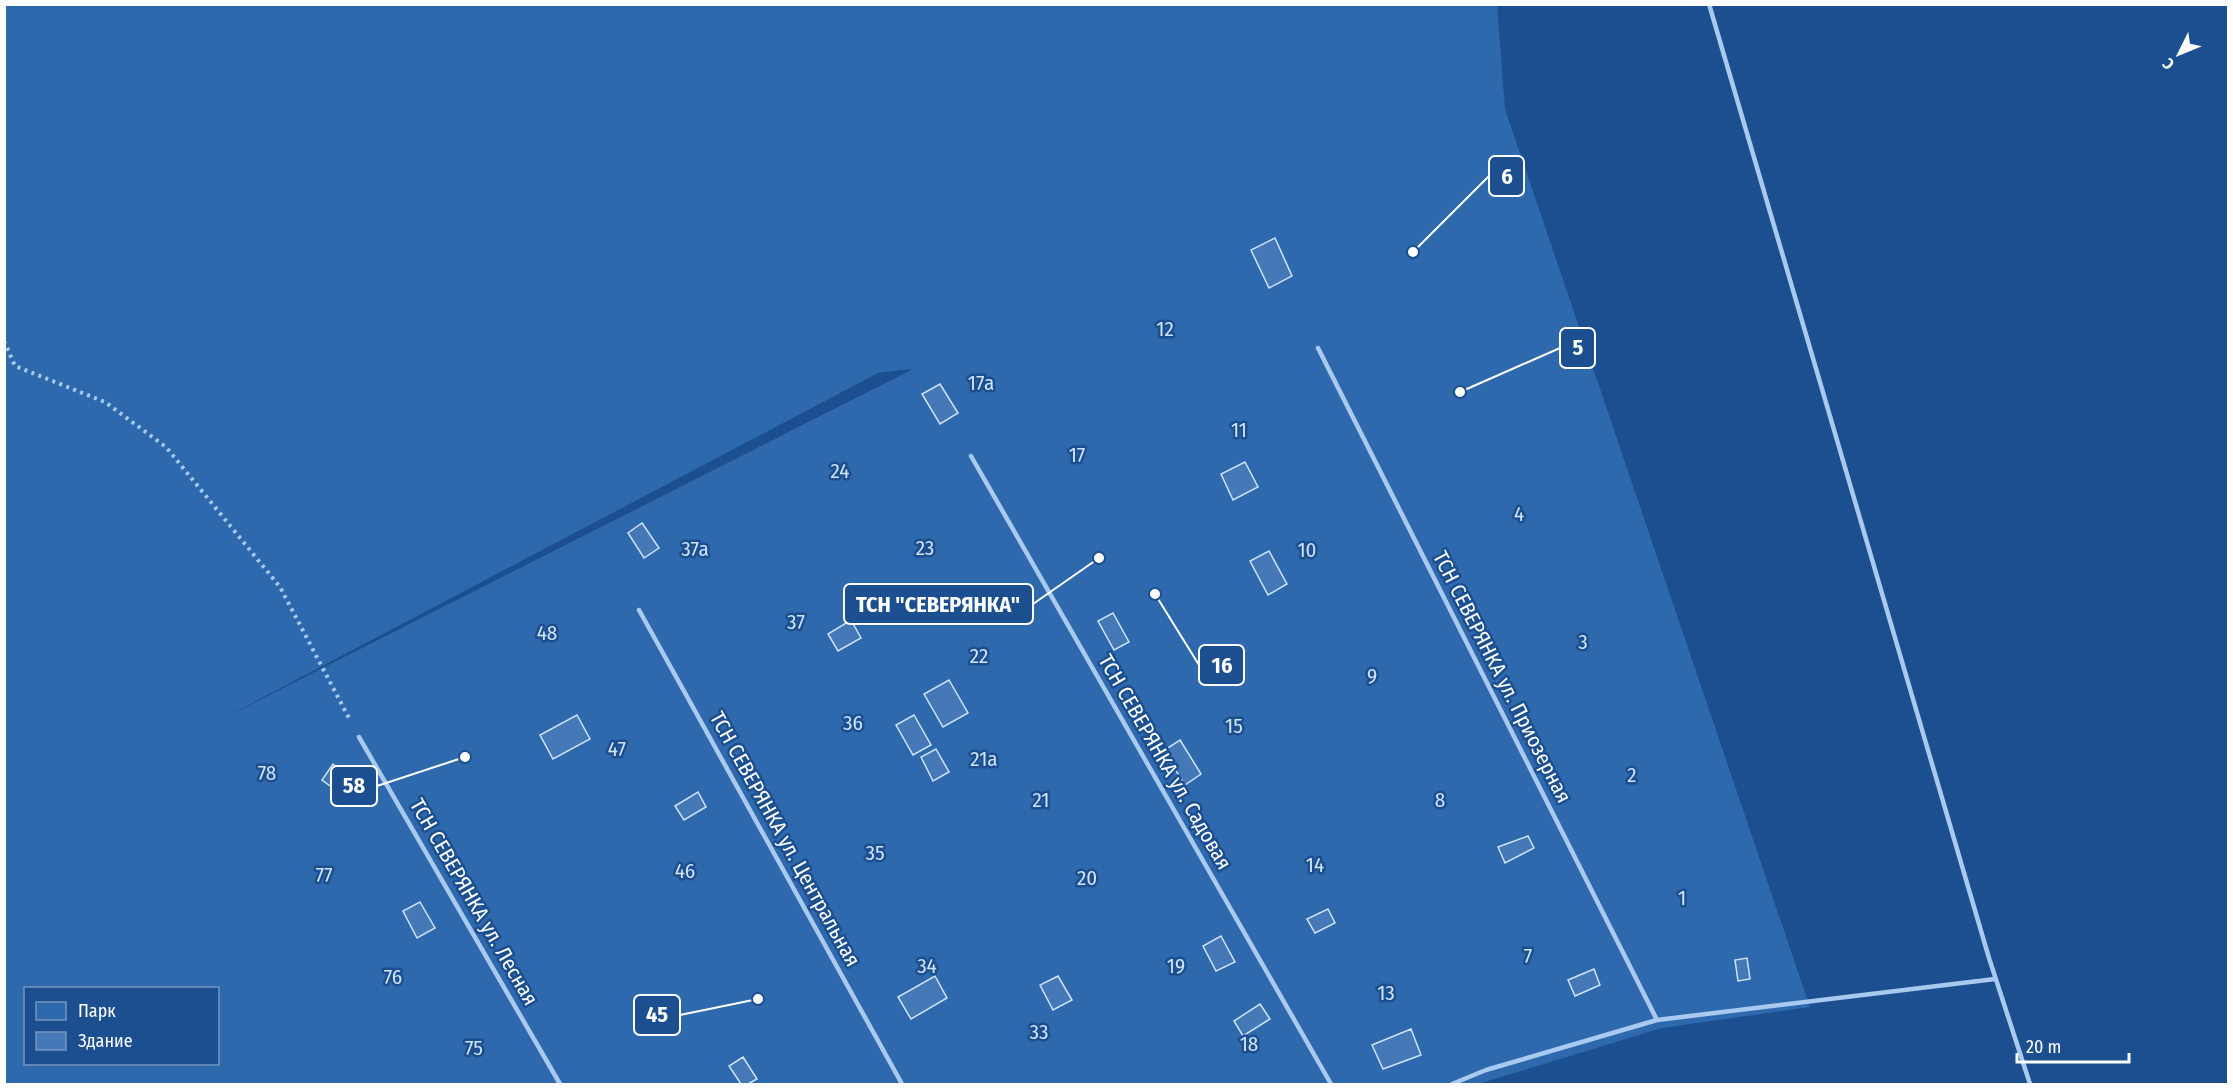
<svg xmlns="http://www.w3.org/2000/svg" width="2233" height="1089" font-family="'Fira Sans Condensed',sans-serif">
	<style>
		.green { fill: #2e69ad; fill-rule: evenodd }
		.building { fill: #4478b7; stroke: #cfe3fa; stroke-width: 1.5 }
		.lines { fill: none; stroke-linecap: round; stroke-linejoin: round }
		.path { stroke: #a9c9ee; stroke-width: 4; stroke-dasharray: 3 4.5; stroke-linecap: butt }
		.lane { stroke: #a9c9ee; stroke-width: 4.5 }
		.labels { text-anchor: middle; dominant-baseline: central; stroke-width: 5; stroke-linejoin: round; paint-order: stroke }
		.park-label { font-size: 21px; fill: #cfe3fa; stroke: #1b4f8f }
		.street-label { font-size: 21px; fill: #fff; stroke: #1b4f8f }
		.leader { fill: none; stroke: #fff; stroke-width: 2 }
		.callout-dot { fill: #fff; stroke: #1b4f8f; stroke-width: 2 }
		.callout { fill: #1b4f8f; stroke: #fff; stroke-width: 2 }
		.callout-label { font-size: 22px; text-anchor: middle; font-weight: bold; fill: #fff }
	</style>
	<rect width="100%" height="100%" fill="#1b4f8f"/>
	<path class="green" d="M5,5h1492l8,104 305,898 -148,21 -184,56h-1473zM911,369v1l-693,351 660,-348zM26,988h192v76h-192z"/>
	<path class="building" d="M1275,238l17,38 -23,12 -18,-38z
		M940,384l18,29 -18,11 -18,-30z
		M1245,462l13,25 -25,13 -12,-26z
		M642,523l17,25 -15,10 -16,-25z
		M1269,551l18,33 -19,11 -18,-34z
		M1113,613l16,29 -15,8 -16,-29z
		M851,620l10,18 -23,13 -10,-17z
		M949,680l19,33 -25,14 -19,-33z
		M577,715l13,24 -37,20 -13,-24z
		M914,715l17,30 -18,10 -17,-30z
		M1180,740l21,34 -16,11 -22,-34z
		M936,749l13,23 -16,9 -12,-24z
		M333,764l12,10 -12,14 -11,-8z
		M698,792l8,15 -22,13 -9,-14z
		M1528,836l6,12 -29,15 -7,-16z
		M420,902l15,26 -18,10 -14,-27z
		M1328,909l7,14 -20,10 -8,-14z
		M1221,936l14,26 -19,9 -13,-25z
		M1747,958l3,21 -12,2 -3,-21z
		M1594,969l6,16 -25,11 -7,-16z
		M935,976l12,22 -36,21 -13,-22z
		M1058,976l14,24 -19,10 -13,-25z
		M1260,1004l10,15 -27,17 -9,-15z
		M1411,1029l10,26 -38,14 -11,-24z
		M743,1057l14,22 -9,5h-7l-12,-18z"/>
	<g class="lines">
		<path class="path" d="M4,341l11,25 90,36 61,45 114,140 70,133"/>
		<path class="lane" d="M1709,4l280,954 41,126
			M1318,348l339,672
			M971,456l360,628
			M639,610l263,474
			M359,737l201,347
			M1452,1084l34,-14 171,-50 338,-41"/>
	</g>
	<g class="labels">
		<g class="park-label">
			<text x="1165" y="329">12</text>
			<text x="981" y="383">17а</text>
			<text x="1239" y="430">11</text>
			<text x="1077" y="455">17</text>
			<text x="840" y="471">24</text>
			<text x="1519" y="514">4</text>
			<text x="925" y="548">23</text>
			<text x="695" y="549">37а</text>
			<text x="1307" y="550">10</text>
			<text x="796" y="622">37</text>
			<text x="547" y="633">48</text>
			<text x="1583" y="642">3</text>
			<text x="979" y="656">22</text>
			<text x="1372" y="676">9</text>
			<text x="853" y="723">36</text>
			<text x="1234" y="726">15</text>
			<text x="617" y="749">47</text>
			<text x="984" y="759">21а</text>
			<text x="267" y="773">78</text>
			<text x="1632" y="775">2</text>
			<text x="1041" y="800">21</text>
			<text x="1440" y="800">8</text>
			<text x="875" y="853">35</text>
			<text x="1315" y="865">14</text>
			<text x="685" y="871">46</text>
			<text x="324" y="875">77</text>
			<text x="1087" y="878">20</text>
			<text x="1682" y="898">1</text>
			<text x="1528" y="956">7</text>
			<text x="927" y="966">34</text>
			<text x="1176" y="966">19</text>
			<text x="393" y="977">76</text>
			<text x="1386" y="993">13</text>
			<text x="1039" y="1032">33</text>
			<text x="1249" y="1044">18</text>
			<text x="474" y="1048">75</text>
		</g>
		<g class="street-label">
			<text transform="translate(1502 677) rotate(63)">ТСН СЕВЕРЯНКА ул. Приозерная</text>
			<text transform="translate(1165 762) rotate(60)">ТСН СЕВЕРЯНКА ул. Садовая</text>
			<text transform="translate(785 839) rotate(61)">ТСН СЕВЕРЯНКА ул. Центральная</text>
			<text transform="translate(474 902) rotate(60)">ТСН СЕВЕРЯНКА ул. Лесная</text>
		</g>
	</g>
	<path class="leader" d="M1413 252L1489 176M1460 392L1560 348M1099 558L1033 604M1155 594L1199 665M465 757L377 786M758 999L680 1015"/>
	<g class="callout-dot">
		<circle cx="1413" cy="252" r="6"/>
		<circle cx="1460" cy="392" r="6"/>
		<circle cx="1099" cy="558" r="6"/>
		<circle cx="1155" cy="594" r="6"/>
		<circle cx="465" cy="757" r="6"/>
		<circle cx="758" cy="999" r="6"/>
	</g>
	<g class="callout">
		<rect x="1489" y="156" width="35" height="40" rx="6"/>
		<rect x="1560" y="328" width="35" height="40" rx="6"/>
		<rect x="844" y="584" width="189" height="40" rx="6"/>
		<rect x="1199" y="645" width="45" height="40" rx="6"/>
		<rect x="331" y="766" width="46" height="40" rx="6"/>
		<rect x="634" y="995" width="46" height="40" rx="6"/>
	</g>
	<g class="callout-label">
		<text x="1507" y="184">6</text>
		<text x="1578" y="355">5</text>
		<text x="938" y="612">ТСН "СЕВЕРЯНКА"</text>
		<text x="1222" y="673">16</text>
		<text x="354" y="793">58</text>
		<text x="657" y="1022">45</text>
	</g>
	<rect width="2233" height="1089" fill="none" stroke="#ffffff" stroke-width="12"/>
	<rect x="24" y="987" width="195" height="78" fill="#1b4f8f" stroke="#7695bc" stroke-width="1.5"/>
	<rect x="36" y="1002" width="30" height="18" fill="#2e69ad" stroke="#7695bc" stroke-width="1.5"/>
	<text x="78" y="1017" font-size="18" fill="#ffffff">Парк</text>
	<rect x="36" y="1032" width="30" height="18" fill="#4478b7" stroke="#7695bc" stroke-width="1.5"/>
	<text x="78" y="1047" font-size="18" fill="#ffffff">Здание</text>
	<g transform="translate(2179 54) rotate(227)" stroke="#1b4f8f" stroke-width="4.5" paint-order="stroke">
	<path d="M0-4.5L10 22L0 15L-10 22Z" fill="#ffffff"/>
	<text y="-9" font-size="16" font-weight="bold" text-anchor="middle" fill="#ffffff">С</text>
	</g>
	<path d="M2017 1053v9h112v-9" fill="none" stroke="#ffffff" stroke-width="3"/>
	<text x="2026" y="1053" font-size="18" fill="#ffffff" stroke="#1b4f8f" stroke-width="4.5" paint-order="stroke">20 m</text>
</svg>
